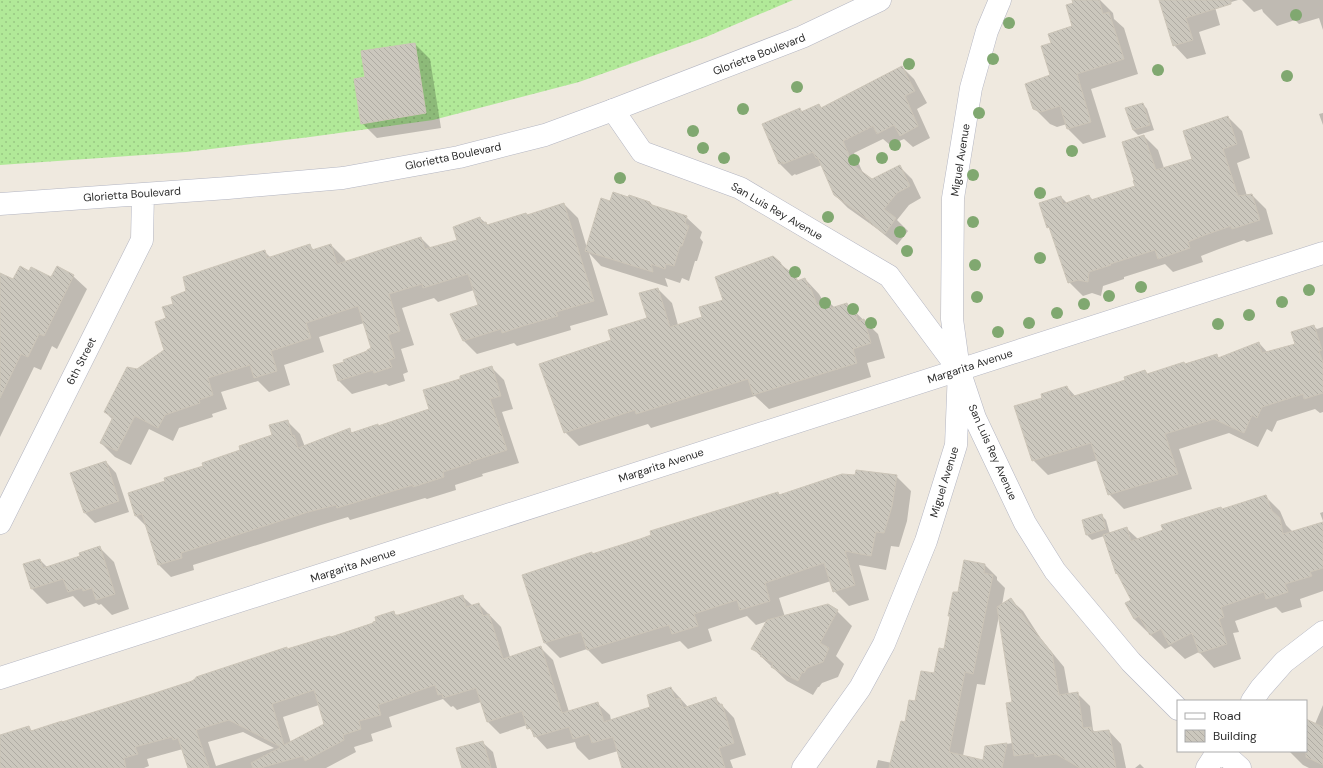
<svg xmlns="http://www.w3.org/2000/svg" width="1323" height="768" font-family="'DM Sans',sans-serif">
	<style>
		.grass { fill: url(#grass-dots) }
		.shadow { fill: #0003; fill-rule: evenodd }
		.building { fill: url(#building-back-hatch); stroke: #ccc5b8; fill-rule: evenodd }
		.lines { fill: none; stroke-linecap: round; stroke-linejoin: round }
		.street-casing { stroke: #b3b5c2; stroke-width: 23 }
		.secondary-casing { stroke: #b3b5c2; stroke-width: 23 }
		.street { stroke: #fff; stroke-width: 22 }
		.secondary { stroke: #fff; stroke-width: 22 }
		.tree { fill: #80a870 }
		.labels { text-anchor: middle; dominant-baseline: central; stroke-width: 4; stroke-linejoin: round; paint-order: stroke }
		.street-label { font-size: 11px; fill: #2d2d2d; stroke: #fff }
	</style>
	<defs>
		<pattern id="grass-dots" width="8" height="8" patternUnits="userSpaceOnUse"><rect width="8" height="8" fill="#b1e998"/><path d="M2 2h.1M6 6h.1" fill="none" stroke="#99c883" stroke-width="1.8" stroke-linecap="round"/></pattern>
		<pattern id="building-back-hatch" width="6" height="6" patternUnits="userSpaceOnUse"><rect width="6" height="6" fill="#cbc7bd"/><path d="M-1 5l2 2M0 0l6 6M5-1l2 2" fill="none" stroke="#afaba3"/></pattern>
	</defs>
	<rect width="100%" height="100%" fill="#efe9df"/>
	<path class="grass" d="M0,0h793l-87,37 -127,45 -146,38 -123,17 -124,15 -186,13z"/>
	<path class="shadow" d="M1084,0h16l13,13 1,6 10,9 14,46 -47,15 15,48 -23,7 -15,-15 -1,-5 -10,3 -7,-3 -16,-16 18,-32v-32l21,-17z
		M1160,0h78l-23,7 5,18 -21,7 7,22 -19,5 -13,-14z
		M1242,0h81v30l-4,-12 -20,6 -4,-4 -18,6 -14,-14 -1,-3 -8,3z
		M415,44l15,15 11,69 -64,10 -15,-15 4,-45z
		M902,67l12,12 13,24 -10,6 13,29 -17,9 -9,-8 -14,6 -7,-6 -29,14 9,20 9,8 27,-15 13,13 9,19 -12,7 -12,15 11,11 -11,14 -21,-17 -28,-20 -13,-13 -13,-30 -26,10 -1,-1 -3,2 -13,-13 21,-54 3,3 16,-7 3,3z
		M1143,104l4,5 7,21 -16,5 -5,-5 -6,-22z
		M1323,113v12l-4,-11z
		M1228,117l14,14 8,27 -13,5 10,33 5,-1 14,14 7,25 -26,8 -3,-2 -25,9 -18,7 2,6 -30,10 -8,-8 -41,13v2l-21,7 -2,10 -9,-3 -9,3 -14,-14 -17,-50 -4,-5 13,-30 6,6 22,-7 4,4 43,-13 8,-51 14,14 6,18 29,-9z
		M611,202h39l4,5 32,10 16,15 -2,6 3,4 -6,19h-2l-6,20 -7,-3 -2,5 -15,-5 3,9 -67,-21 -12,-13 19,62 -38,11 1,4 -54,16 -3,-3 -37,11 -14,-14 16,-35 -5,-15 -36,12 -4,-4 -32,10 12,37 -13,4 7,23 -5,2 2,7 -16,5 -3,-2 -34,10 -14,-14 7,-17 27,-14 -8,-26 -45,14 5,15 -40,13 6,20 -21,7 -11,-11 -37,11 6,17 -15,5 1,3 -34,11 -6,13 -24,-12 -18,36 -16,-8 -14,-14 12,-23 -8,-8 32,-42 28,-20 2,-31 7,-15 14,-12 76,-41 7,7 38,-13 5,5 17,-5 14,14 1,3 75,-24 10,10 27,-8 22,-22 8,7 40,-9 36,-12 14,14 9,30z
		M779,262l20,19 6,-2 14,15 6,10 4,-2 6,6 12,-4 31,30 7,24 -18,5 4,14 -102,32 -14,-13 -104,32 -3,-4 -69,22 -14,-14 48,-91 35,-22 10,-30 14,14 6,22 25,-8 21,-17z
		M30,272l22,6 21,-2 14,13 -30,60 -5,-3 -11,24 -7,-3 -34,70v-163l14,7z
		M1313,326l4,3 6,-2v85l-3,1 -5,-4 -38,12 -5,11 -5,-3 -9,18 -29,-14 -50,16 13,40 -68,20 -15,-15 -11,-34 -50,15 -15,-15 10,-61 24,-12 9,10 50,-17 19,-9 3,3 68,-19 4,4 39,-16 9,10 28,-9z
		M491,367l13,13 9,29 -11,3 17,51 -37,11 1,2 -28,9 1,5 -29,9 -2,-1 -75,22 -2,-3 -27,8 -128,40 1,5 -23,7 -12,-12 -12,-38 -11,-11 30,-35 76,-30 32,-15 13,-15 13,13 5,13 44,-17 4,4 25,-8 1,1 52,-17 31,-31z
		M106,462l10,11 13,39 -34,11 -11,-11z
		M896,476l15,15 -4,30 -8,26 -8,-1 -5,24 -27,-5 10,35 -20,6 -15,-15 -3,-10 -52,17 6,19 52,-6 15,15 -16,30 8,8 -6,13 -16,6 -3,4h-1l-5,8 -26,-14 -35,-33 16,-27 -12,4 -9,-9 -39,13 4,12 -24,8 -8,-8 -78,23 -15,-15 -27,9 -15,-15 -22,-67 69,-23 1,1 48,-14 137,-47 2,2 76,-18z
		M1265,496l15,15 6,14 7,7 30,-9v68l-23,8 2,8 -20,6 -6,-6 -41,14 4,11 -6,1 8,26 -27,9 -15,-16 -14,7 -14,-13 -6,3 -31,-30 -1,-19 -13,-23 -3,-4 -13,-37 -12,4 -5,-5 -4,-15 18,-5 5,5 4,14 16,-6 12,11z
		M1323,512v9l-3,-8z
		M99,547l15,15 15,47 -17,6 -11,-11 -2,1 -3,-2 -12,4 -11,-11 -26,8 -15,-15 -7,-24 15,-5 8,8 34,-11z
		M985,565l12,12v3l8,8 -3,17 8,-6 13,12 18,28 23,28 5,28 8,-2 13,13 3,24 3,3 13,-2 12,13 5,24h-142l2,-21 27,-4v-40l-14,-87 -14,69 -8,-1 -15,77 4,7h-90l2,-8 14,3 14,-40 10,-21 19,-27 10,-25 14,-56z
		M462,596l11,10 6,-2 22,23 9,30 31,-9 12,12 16,52 28,-9 13,12 1,5 40,-13 20,-19 17,19 28,-8 18,19 12,37 -16,5 3,8h-110l-5,-17 -29,9 -12,-12 -2,-6 -28,7 -12,-13 -8,-11 -27,9 -13,-13 -6,-19 -24,8 -4,-4 -2,1 -8,-8 -54,18 3,10 -21,7 2,7 -19,6 2,5 -30,16h-137l-6,-19 -36,10 2,7 -5,2h-144v-31l29,-9 4,4 29,-10 1,1 225,-73 43,-12 43,-15 19,-11 4,4zM319,705l7,19 -35,19 -8,-26zM243,732l31,16 -58,18 -8,-24z
		M1323,705v63h-14l-6,-3 -14,-14h17v-31l9,4z
		M482,742l11,10 4,16h-34z
		M1140,764l4,4h-9z"/>
	<path class="building" d="M1072,0h27l4,14 6,-2 15,47 -47,15 14,48 -24,7 -7,-23 -19,6 -8,-3 -8,-25 25,-9 -9,-29 10,-3 -3,-9 24,-8 -6,-21 7,-2z
		M1159,0h72v4l-45,14 7,22 -20,6z
		M415,43l11,70 -65,11 -7,-45 11,-2 -4,-26z
		M902,66l13,25 -10,5 13,30 -18,10 -6,-11 -17,9 -4,-8 -30,15 10,24 19,14 28,-14 10,21 -13,7 -13,16 12,9 -11,16 -15,-11v-2l-36,-26 -16,-37h-2l-3,-6 -30,12v-2l-4,2 -17,-40 38,-16 1,4 18,-8 2,4z
		M1143,103l7,22 -17,5 -8,-22z
		M1228,116l9,28 -14,5 15,47 14,-2 8,26 -28,9 -1,-3 -26,9 -17,7 2,6 -32,11 -3,-9 -45,14 1,1 -22,7 -1,10 -10,-2 -10,3 -19,-56 -2,1 -8,-25 22,-7 2,8 26,-9 2,5 44,-14 -2,-5 1,-1 -12,-38 22,-7 12,35 36,-11 -9,-28z
		M613,192l15,5 1,-2 21,7 -1,2 38,12 -2,8 4,2 -7,20h-2l-6,20 -8,-2 -1,5 -14,-5 2,8 -68,-21 16,-53 9,3z
		M564,203l30,98 -38,11 2,4 -35,10 -21,7 -1,-4 -38,12 -13,-27 28,-9 -10,-31 -45,14 -1,-4 -33,10 11,37 -12,4 7,23 -6,2 3,7 -18,6 -1,-3 -35,11 -5,-16 11,-3 -1,-2 24,-9v-1l4,-2 -13,-42 -52,17 5,15 -40,13 6,20 -23,7 -4,-13 -42,13 5,17 -14,5 1,3 -35,12 -7,13 -23,-12 -18,35 -17,-8 13,-26 -9,-5 23,-45 10,2 27,-19 -9,-28 11,-4 -4,-11 11,-3 -2,-7 15,-6 -3,-14 82,-27 2,8 43,-14 2,6 19,-6 6,20 84,-27 4,12 32,-9 -4,-13 27,-10 2,6 4,-1 1,3 39,-12 1,2z
		M773,256l7,6 2,4 13,9 2,6 8,-3 3,8h2l7,19 13,-4 1,7 16,-5 3,10 5,-2 3,10 6,-2 7,24 -18,6 4,14 -104,32 -5,-16 -112,35 -1,-4 -71,23 -25,-69 72,-24 -3,-10 39,-12 -8,-25 19,-5 12,39 32,-10 -3,-10 24,-7 -8,-23z
		M20,266l9,5 2,-4 20,10 6,-11 17,9 -30,61 -5,-2 -11,23 -7,-3 -21,44v-125l13,6z
		M1314,325l8,25 -3,1 4,12v30l-19,6 -1,-5 -41,13 -5,11 -5,-3 -8,18 -30,-14 -49,15 13,40 -70,21 -17,-52 -59,18 -18,-55 28,-8 -1,-4 26,-8 4,11 54,-17 -1,-3 21,-7 2,4 37,-12 1,2 32,-10 1,4 41,-16 3,11 33,-9 -4,-12z
		M492,366l9,30 -11,3 17,51 -37,12 1,1 -28,9 1,5 -31,10v-2l-76,23 -1,-3 -28,7 -127,41 1,5 -24,7 -16,-51 -7,2 -7,-23 37,-12 -1,-3 39,-12 -1,-3 38,-13 -1,-4 33,-11 -3,-10 19,-5 4,16 2,-1 4,13 52,-20 1,5 27,-9v2l51,-17 -6,-19 37,-11v-3z
		M106,461l13,40 -35,12 -14,-40z
		M856,470l41,5 -5,31 -8,27 -8,-1 -5,24 -26,-5 10,34 -22,7 -9,-29 -59,20 5,18 -30,9 -3,-10 -43,14 4,12 -26,8 -3,-9 -82,25 -6,-18 -37,11 -22,-68 70,-23v2l48,-15 11,-4 -1,-4 128,-39 1,3 63,-21 13,1z
		M1266,495l6,16 8,7 3,16 40,-12v46l-13,4 2,4 -27,8 3,8 -22,7 -2,-7 -43,15 3,10 -5,2 8,25 -28,9 -7,-20 -23,12 -8,-16 -11,6 -11,-19 -5,3 -9,-16 6,-3 -14,-27 -1,1 -13,-39 24,-8 4,14 32,-11 -2,-5 60,-18 1,2z
		M1102,514l4,15 -20,6 -4,-15z
		M100,546l15,48 -19,6 -4,-12 -9,3 -1,-3 -14,4 -5,-13 -32,10 -8,-25 17,-5 3,9 37,-12 -1,-3z
		M964,560l21,4 -1,9 9,2 -20,99 -8,-2 -16,80 34,8 2,-14 22,-3 -5,25h-113l12,-47 4,1 4,-22 6,1 6,-30 13,2 5,-25 5,1 6,-33h-2l5,-24h5z
		M463,595l3,12 13,-4 4,13 6,-2 14,45 38,-13 21,67 36,-11 6,20 46,-15 -3,-12 24,-8 4,12 5,-1 3,10 33,-11 2,8 4,-1 12,39 -15,5 6,20h-103l-9,-31 -21,6 -3,-9 -16,5 -4,-12 -35,10 -3,-9 -4,1 -5,-18 -35,11 -11,-34 -33,10 -1,-4 -4,1 -3,-10 -57,20 3,10 -22,6 2,8 -18,6 1,5 -39,21 -2,-5 -43,12h-7l-2,-5 30,-16 -52,-27 -33,10 13,38h-21l-10,-30 -5,2 -1,-3 -37,10 3,7 -14,4 2,10h-126v-33l29,-9 2,5 31,-10v1l90,-28 40,-13 4,-3v-1l91,-30v2l43,-13 1,1 42,-14v-1l3,-1 -1,-4 19,-6 1,4h3zM314,690l10,34 -40,21 -12,-41z
		M1011,598l22,32v-1l19,24 7,42 19,-3 5,36 8,-1 1,5 17,-2 7,38h-36l-24,-14 -21,3 -1,-4 -20,3 -8,-53 6,-1 -15,-95z
		M828,604l10,6 -18,33 9,5 -6,14 -16,6 -3,5 -2,-1 -4,9 -27,-14 2,-4 -13,-7 2,-2 -11,-5 16,-29z
		M1306,719l17,8v38l-17,-8z
		M483,741l8,27h-29l-6,-20z"/>
	<g class="lines">
		<g class="street-casing">
			<path id="street" d="M613,110l29,42 98,36 149,88 70,94 16,48 50,105 30,48 76,91 47,47
				M0,678l1323,-425
				M1252,701l9,-13 23,-26 39,-30
				M1221,751l19,17
				M803,768l57,-80 24,-44 42,-103 30,-96 3,-75 -7,-51 1,-121 18,-110 16,-57 13,-31
				M1207,768l11,-17"/>
		</g>
		<g class="secondary-casing">
			<path id="secondary" d="M0,204l228,-16 115,-10 116,-21 86,-22 68,-25 189,-73 78,-37
				M0,523l142,-283 1,-46"/>
		</g>
		<use href="#street" class="street"/>
		<use href="#secondary" class="secondary"/>
	</g>
	<g class="tree">
		<circle cx="1296" cy="15" r="6"/>
		<circle cx="1009" cy="23" r="6"/>
		<circle cx="993" cy="59" r="6"/>
		<circle cx="909" cy="64" r="6"/>
		<circle cx="1158" cy="70" r="6"/>
		<circle cx="1287" cy="76" r="6"/>
		<circle cx="797" cy="87" r="6"/>
		<circle cx="743" cy="109" r="6"/>
		<circle cx="979" cy="113" r="6"/>
		<circle cx="693" cy="131" r="6"/>
		<circle cx="895" cy="145" r="6"/>
		<circle cx="703" cy="148" r="6"/>
		<circle cx="1072" cy="151" r="6"/>
		<circle cx="724" cy="158" r="6"/>
		<circle cx="882" cy="158" r="6"/>
		<circle cx="854" cy="160" r="6"/>
		<circle cx="973" cy="175" r="6"/>
		<circle cx="620" cy="178" r="6"/>
		<circle cx="1040" cy="193" r="6"/>
		<circle cx="828" cy="217" r="6"/>
		<circle cx="973" cy="222" r="6"/>
		<circle cx="900" cy="232" r="6"/>
		<circle cx="907" cy="251" r="6"/>
		<circle cx="1040" cy="258" r="6"/>
		<circle cx="975" cy="265" r="6"/>
		<circle cx="795" cy="272" r="6"/>
		<circle cx="1141" cy="287" r="6"/>
		<circle cx="1309" cy="290" r="6"/>
		<circle cx="1109" cy="296" r="6"/>
		<circle cx="977" cy="297" r="6"/>
		<circle cx="1282" cy="302" r="6"/>
		<circle cx="825" cy="303" r="6"/>
		<circle cx="1084" cy="304" r="6"/>
		<circle cx="853" cy="309" r="6"/>
		<circle cx="1057" cy="313" r="6"/>
		<circle cx="1249" cy="315" r="6"/>
		<circle cx="871" cy="323" r="6"/>
		<circle cx="1029" cy="323" r="6"/>
		<circle cx="1218" cy="324" r="6"/>
		<circle cx="998" cy="332" r="6"/>
	</g>
	<g class="labels">
		<g class="street-label">
			<text transform="translate(759 54) rotate(-21)">Glorietta Boulevard</text>
			<text transform="translate(453 156) rotate(-12)">Glorietta Boulevard</text>
			<text transform="translate(960 160) rotate(-81)">Miguel Avenue</text>
			<text transform="translate(132 194) rotate(-4)">Glorietta Boulevard</text>
			<text transform="translate(777 211) rotate(30)">San Luis Rey Avenue</text>
			<text transform="translate(81 361) rotate(-63)">6th Street</text>
			<text transform="translate(970 366) rotate(-18)">Margarita Avenue</text>
			<text transform="translate(993 452) rotate(66)">San Luis Rey Avenue</text>
			<text transform="translate(661 465) rotate(-18)">Margarita Avenue</text>
			<text transform="translate(944 482) rotate(-73)">Miguel Avenue</text>
			<text transform="translate(353 565) rotate(-18)">Margarita Avenue</text>
		</g>
	</g>
	<rect x="1177" y="700" width="130" height="52" fill="#ffffff" stroke="#ababab"/>
	<rect x="1185" y="713" width="20" height="6" fill="#ffffff" stroke="#ababab"/>
	<text x="1213" y="720" font-size="12" fill="#2d2d2d">Road</text>
	<rect x="1185" y="730" width="20" height="12" fill="url(#building-back-hatch)" stroke="#ababab"/>
	<text x="1213" y="740" font-size="12" fill="#2d2d2d">Building</text>
</svg>
